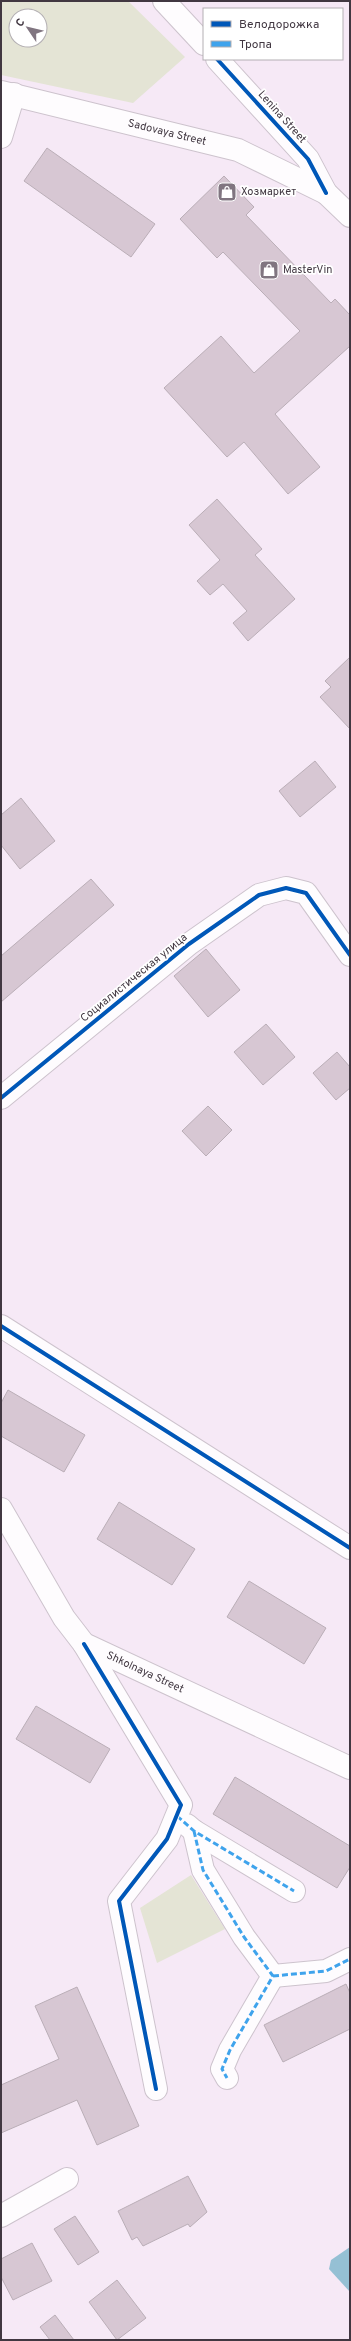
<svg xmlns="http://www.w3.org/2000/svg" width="351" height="2341" font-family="Overpass,sans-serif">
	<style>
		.green { fill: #e4e4d5; fill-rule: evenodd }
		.water { fill: #95c0d4 }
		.building { fill: #d7c7d3; stroke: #baaeb7 }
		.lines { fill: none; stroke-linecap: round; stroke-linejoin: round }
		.street-casing { stroke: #cdc3cd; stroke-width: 24 }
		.secondary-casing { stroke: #cdc3cd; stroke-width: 24 }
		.street { stroke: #fefcfe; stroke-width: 22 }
		.secondary { stroke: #fefcfe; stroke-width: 22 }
		.quiet { stroke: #3fa3ec; stroke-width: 3; stroke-dasharray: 6 3; stroke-linecap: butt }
		.cycleway-casing { stroke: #fff; stroke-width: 6 }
		.cycleway { stroke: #0057b8; stroke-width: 4 }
		.labels { text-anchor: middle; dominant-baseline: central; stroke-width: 3.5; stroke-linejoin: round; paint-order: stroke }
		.street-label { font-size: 11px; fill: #413741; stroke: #fff }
		.poi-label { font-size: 11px; fill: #413741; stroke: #fff; text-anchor: start }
	</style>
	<rect width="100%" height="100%" fill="#f6e9f6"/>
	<path class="green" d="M1,1h127l57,56 -52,46 -132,-28zM16,16h24v24h-24z
		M191,1875l34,54 -68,34 -17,-55z"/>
	<path class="water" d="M350,2247v45l-21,-23 2,-9z"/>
	<path class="building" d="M47,148l108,76 -24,33 -107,-76z
		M224,176l30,31 -8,8 85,88 4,-4 15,16v31l-75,68 45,53 -32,27 -44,-52 -17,15 -63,-69 57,-52 33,37 46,-42 -77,-79 -6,6 -37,-39z
		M217,499l45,50 -7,6 40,44 -47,42 -15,-18 14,-12 -24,-27 -13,11 -13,-14 23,-21 -31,-35z
		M350,657v72l-30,-32 11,-10 -6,-6z
		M315,761l21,26 -36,30 -21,-26z
		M21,798l34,43 -35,28 -19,-24v-30z
		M91,879l23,26 -113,97v-46z
		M206,949l34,41 -32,27 -34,-41z
		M266,1024l29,33 -32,28 -29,-33z
		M337,1052l13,15v21l-14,12 -23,-27z
		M208,1106l24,24 -26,26 -24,-25z
		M8,1390l77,45 -21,37 -63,-36v-33z
		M119,1502l76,47 -23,36 -75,-46z
		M249,1581l77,47 -22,36 -77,-47z
		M36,1706l74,43 -20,34 -74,-44z
		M235,1777l115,69v21l-13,21 -124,-74z
		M346,1984l4,9v36l-67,33 -19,-37z
		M77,1987l62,139 -42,19 -20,-45 -76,33v-48l58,-26 -24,-53z
		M188,2176l19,36 -17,15 -2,-3 -45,22 -6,-9 -5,3 -14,-29z
		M75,2216l24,36 -21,13 -24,-36z
		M32,2243l20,38 -39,19 -12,-23v-18z
		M117,2280l29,38 -29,22 -28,-38z
		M55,2315l19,25h-24l-10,-13z"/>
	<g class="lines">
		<g class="street-casing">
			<g id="street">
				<path d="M1,137l13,-43"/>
				<path d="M1,1098l188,-154 70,-49 27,-7 20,5 44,62"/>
				<path d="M1,1326l349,222"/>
				<path id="s1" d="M1,1509l63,109 20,26 266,124"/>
				<path d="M84,1644l97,161 -14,34 -48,62 37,188"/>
				<path d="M187,1825l7,6 100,60"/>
				<path d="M194,1831l9,39 41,67 29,39 -43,74 -8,19 5,9"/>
				<path d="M273,1976l53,-5 24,-12"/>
				<path d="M1,2216l66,-37"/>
			</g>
		</g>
		<g class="secondary-casing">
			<g id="secondary">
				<path d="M164,1l40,43"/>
				<path d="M217,59l91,100 18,34 24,23"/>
				<path id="s2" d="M1,92l237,58 88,43"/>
			</g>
		</g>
		<use href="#street" class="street"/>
		<use href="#secondary" class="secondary"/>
		<path class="quiet" d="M177,1816l17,15 100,60
			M194,1831l9,39 41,67 29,39 -43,74 -8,19 5,9
			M273,1976l53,-5 24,-12"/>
		<g class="cycleway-casing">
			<path id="cycleway" d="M217,59l91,100 18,34
				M1,1098l188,-154 70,-49 27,-7 20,5 44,62
				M1,1326l349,222
				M84,1644l97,161 -14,34 -48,62 37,188"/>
		</g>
		<use href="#cycleway" class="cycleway"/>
	</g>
	<defs>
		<g id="shop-square" transform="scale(1)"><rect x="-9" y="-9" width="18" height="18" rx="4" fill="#807580" stroke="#fff"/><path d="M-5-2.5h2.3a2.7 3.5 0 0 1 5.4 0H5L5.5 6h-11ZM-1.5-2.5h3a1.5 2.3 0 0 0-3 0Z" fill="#fff"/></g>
	</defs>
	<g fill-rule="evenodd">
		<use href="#shop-square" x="227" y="192"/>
		<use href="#shop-square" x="269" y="270"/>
	</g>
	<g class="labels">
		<g class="street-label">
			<text transform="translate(282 117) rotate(48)">Lenina Street</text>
			<text stroke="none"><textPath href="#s2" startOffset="171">Sadovaya Street</textPath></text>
			<text transform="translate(134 978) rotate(-39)">Социалистическая улица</text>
			<text stroke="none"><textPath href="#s1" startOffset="226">Shkolnaya Street</textPath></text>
		</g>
		<g class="poi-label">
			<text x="241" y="192">Хозмаркет</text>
			<text x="283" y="270">MasterVin</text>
		</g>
	</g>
	<rect width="351" height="2341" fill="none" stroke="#413741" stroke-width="4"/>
	<rect x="203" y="8" width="140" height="52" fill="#ffffff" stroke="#b3afb3"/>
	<rect x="211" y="21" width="20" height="6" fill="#0057b8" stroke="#b3afb3"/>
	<text x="239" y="28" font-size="12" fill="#413741">Велодорожка</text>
	<rect x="211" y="41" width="20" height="6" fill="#3fa3ec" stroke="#b3afb3"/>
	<text x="239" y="48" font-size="12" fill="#413741">Тропа</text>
	<g transform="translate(28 28) rotate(305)"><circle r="19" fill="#ffffff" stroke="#b3afb3"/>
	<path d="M0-3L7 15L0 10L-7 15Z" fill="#807580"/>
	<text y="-6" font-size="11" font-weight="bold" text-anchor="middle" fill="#413741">С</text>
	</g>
</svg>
